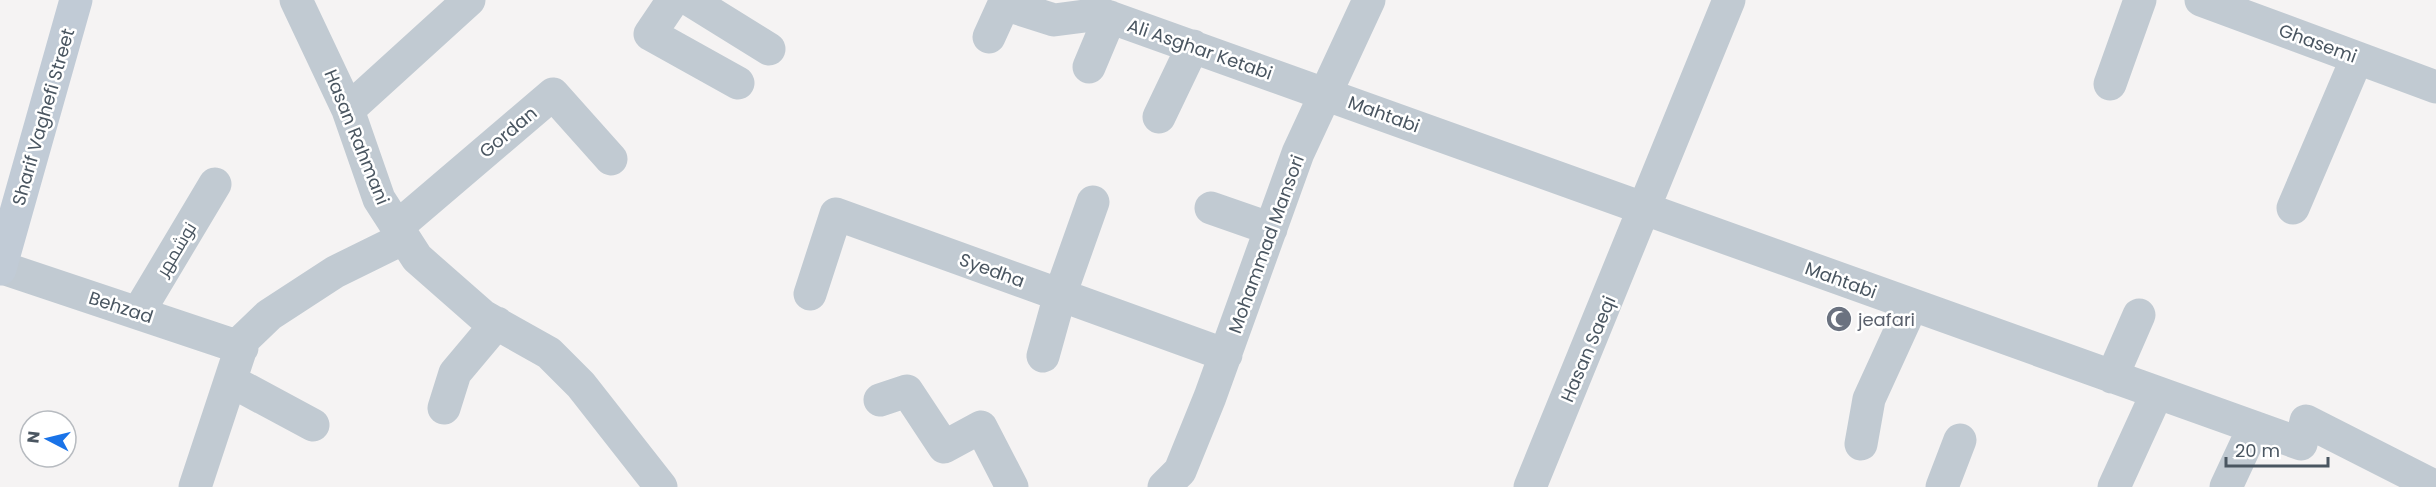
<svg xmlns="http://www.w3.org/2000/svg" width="2436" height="487" font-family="Poppins,Cairo,sans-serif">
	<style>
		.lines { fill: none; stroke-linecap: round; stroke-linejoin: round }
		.street { stroke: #c1cad2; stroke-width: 33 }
		.secondary { stroke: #c1cbd6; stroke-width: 33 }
		.labels { text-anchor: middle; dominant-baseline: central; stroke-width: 5; stroke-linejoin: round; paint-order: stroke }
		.street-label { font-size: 18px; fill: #4a5661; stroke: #fff }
		.worship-label { font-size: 18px; fill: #5b616d; stroke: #fff; text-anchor: start }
	</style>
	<rect width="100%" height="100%" fill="#f5f3f3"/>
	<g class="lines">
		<path class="street" d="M296,0l52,110 31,89 38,59 66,58 66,37 32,32 80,102
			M673,0l-23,34 88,49
			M690,0l79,49
			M2201,0l235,87
			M989,37l15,-33 50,16 47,-6 1200,430 5,-23 130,66
			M1089,67l21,-50
			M2110,84l30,-84
			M348,110l121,-110
			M1159,117l34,-71
			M1211,208l60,21
			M2293,208l64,-150
			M397,227l156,-133 58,65
			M0,267l242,81
			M810,294l26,-80 390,141
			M138,313l77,-129
			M1043,356l17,-61 33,-93
			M2112,377l27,-62
			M231,381l82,44
			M880,400l27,-9 37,56 37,-20 31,60
			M444,408l11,-35 42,-50
			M1861,444l8,-45 43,-94
			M195,487l49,-148 25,-24 66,-43 69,-34
			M1164,487l16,-16 30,-74 88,-244 71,-153
			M1530,487l199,-487
			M1942,487l18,-47
			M2114,487l43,-94
			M2226,487l28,-60"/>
		<path class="secondary" d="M0,269l76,-269"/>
	</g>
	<defs>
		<g id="mosque-disc" transform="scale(1.35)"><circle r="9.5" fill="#6b7280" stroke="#fff"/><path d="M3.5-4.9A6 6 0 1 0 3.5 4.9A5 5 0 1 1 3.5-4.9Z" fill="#fff"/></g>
	</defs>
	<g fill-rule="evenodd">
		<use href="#mosque-disc" x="1839" y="319"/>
	</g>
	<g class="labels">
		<g class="street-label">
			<text transform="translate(2318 43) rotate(20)">Ghasemi</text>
			<text transform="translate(1200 49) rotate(19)">Ali Asghar Ketabi</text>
			<text transform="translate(1384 114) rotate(20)">Mahtabi</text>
			<text transform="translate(43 117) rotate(-74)">Sharif Vaghefi Street</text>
			<text transform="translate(508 132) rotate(-40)">Gordan</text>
			<text transform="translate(357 137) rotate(68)">Hasan Rahmani</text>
			<text transform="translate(1266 244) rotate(-70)">Mohammad Mansori</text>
			<text transform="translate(176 249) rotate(-59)">نوشمهر</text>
			<text transform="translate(992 270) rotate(20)">Syedha</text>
			<text transform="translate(1841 280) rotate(20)">Mahtabi</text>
			<text transform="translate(121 307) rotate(18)">Behzad</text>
			<text transform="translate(1588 349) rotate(-67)">Hasan Saeqi</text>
		</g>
		<g class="worship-label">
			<text x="1858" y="319">jeafari</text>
		</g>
	</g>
	<g transform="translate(48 439) rotate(277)"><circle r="28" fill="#ffffff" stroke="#b7bbc0" stroke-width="1.5"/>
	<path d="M0-4.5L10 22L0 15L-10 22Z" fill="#1a73e8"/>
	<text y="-9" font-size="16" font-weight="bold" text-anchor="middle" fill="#4a5661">N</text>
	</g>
	<path d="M2226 457v9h102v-9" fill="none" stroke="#4a5661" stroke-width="3"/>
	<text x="2235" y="457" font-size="18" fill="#4a5661" stroke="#ffffff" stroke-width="4.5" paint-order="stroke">20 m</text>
</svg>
